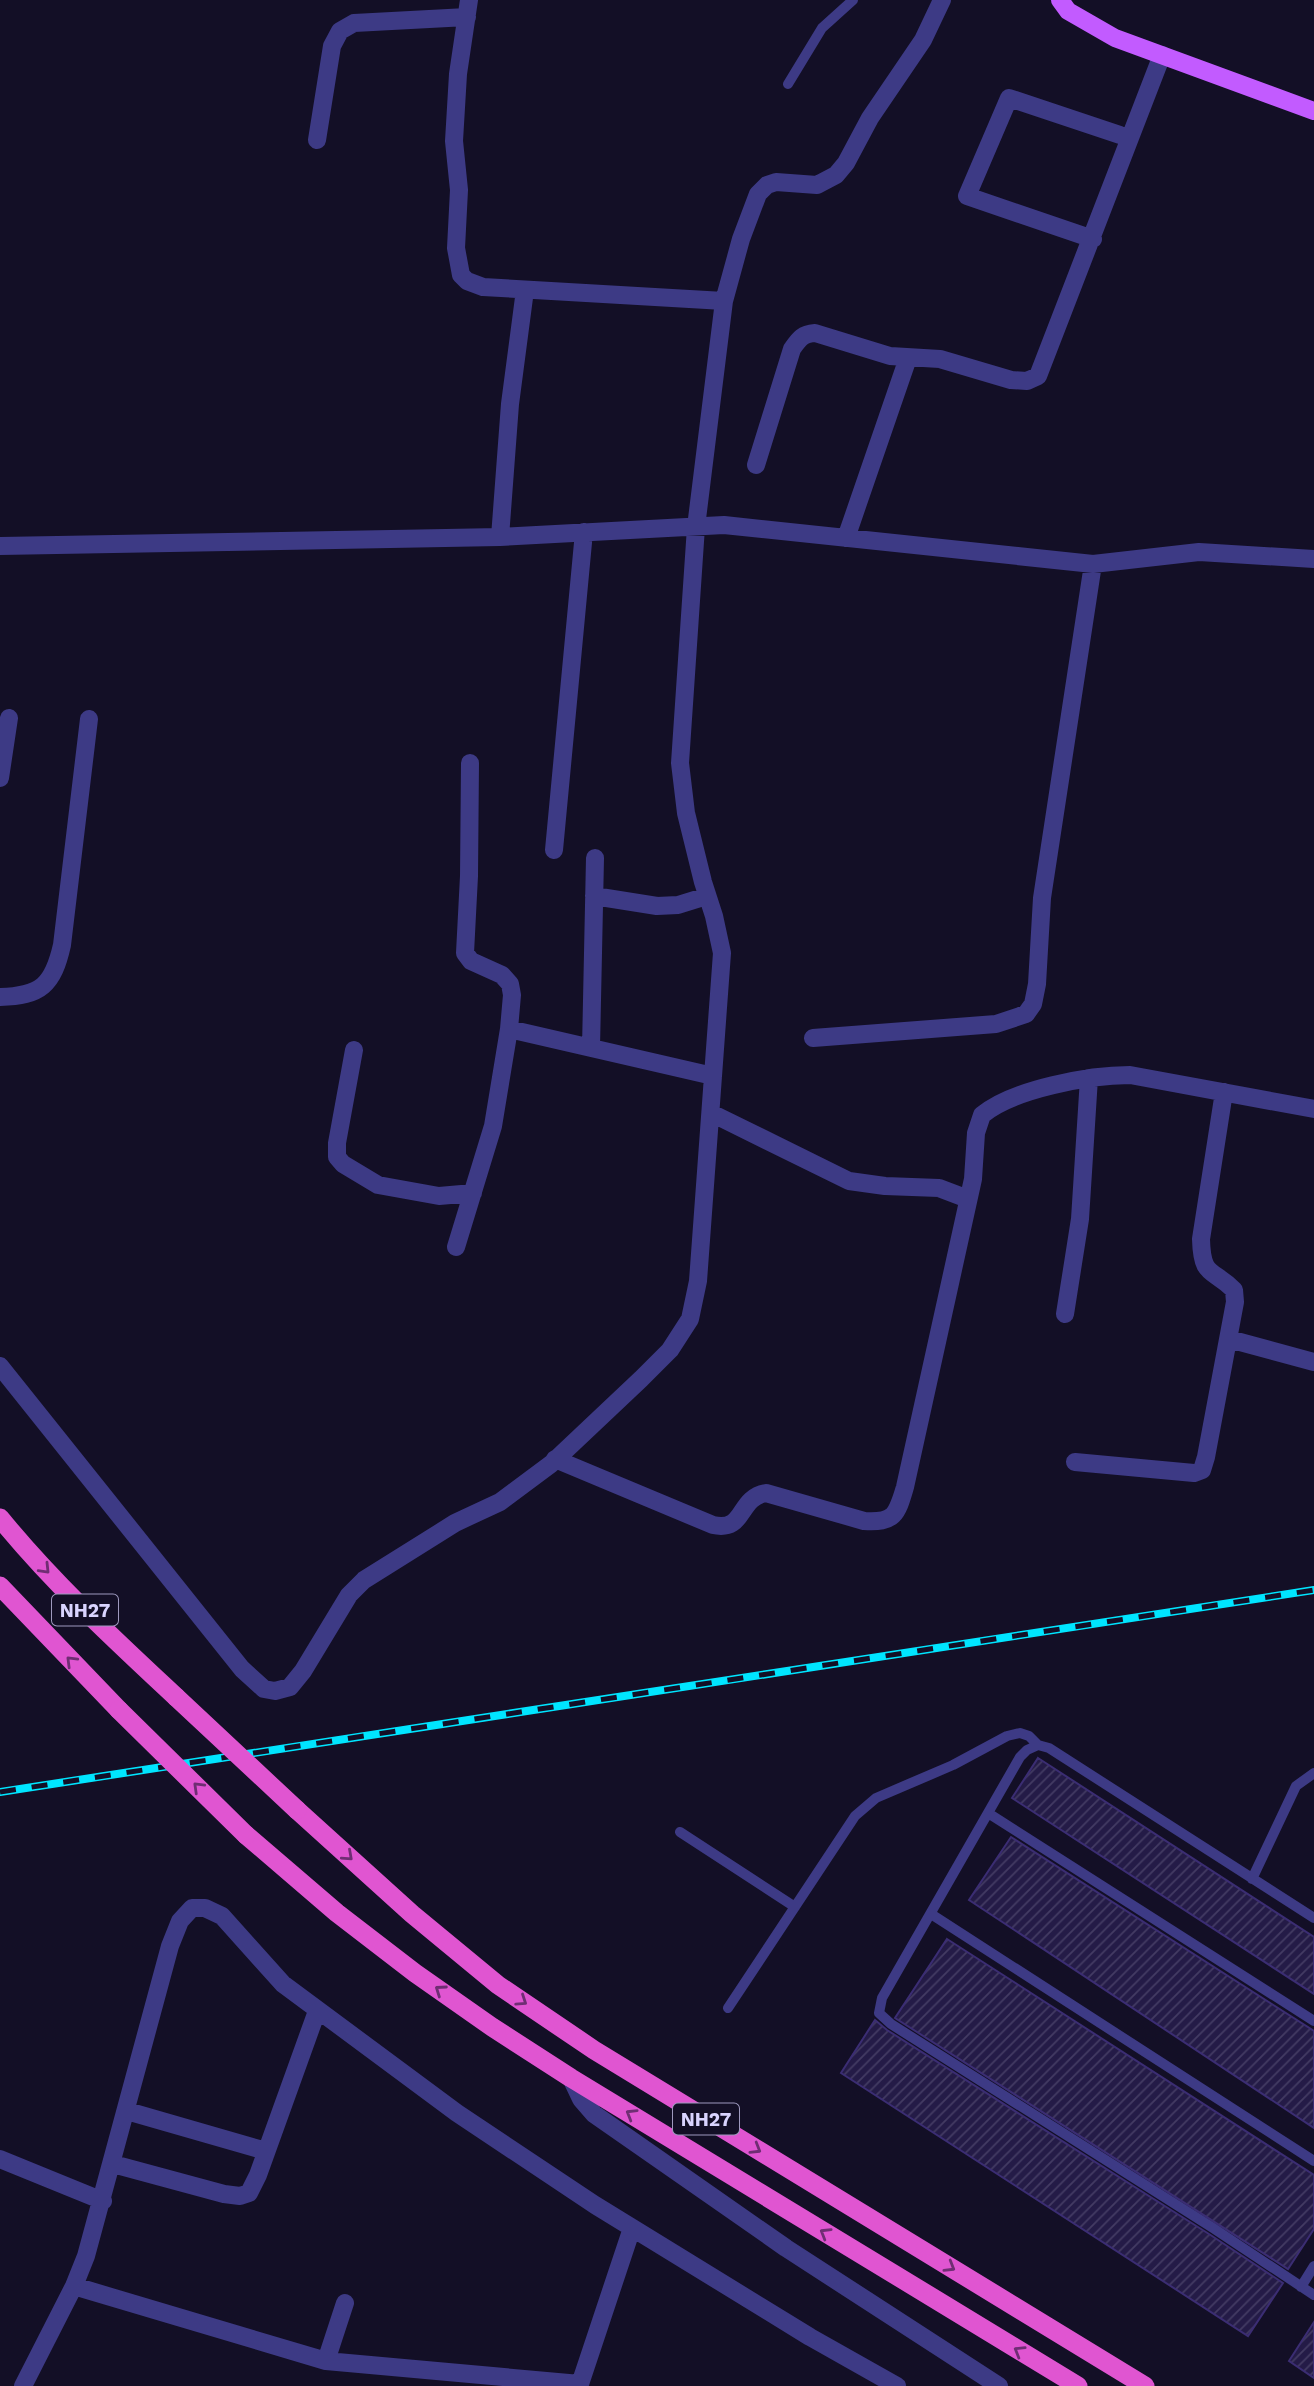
<svg xmlns="http://www.w3.org/2000/svg" width="1314" height="2386" font-family="'Work Sans',sans-serif">
	<style>
		.building { fill: url(#building-hatch); stroke: #3b2d73; stroke-width: 2 }
		.lines { fill: none; stroke-linecap: round; stroke-linejoin: round }
		.service { stroke: #3d3a85; stroke-width: 10 }
		.minor { stroke: #3d3a85; stroke-width: 18 }
		.primary { stroke: #c25bff; stroke-width: 18 }
		.trunk { stroke: #e055d1; stroke-width: 19 }
		.rail-casing { stroke: #00e5ff; stroke-width: 8 }
		.rail { stroke: #130f26; stroke-width: 5; stroke-dasharray: 16; stroke-linecap: butt }
		.trunk-bridge { stroke: #e055d1; stroke-width: 19 }
		.oneway { stroke: #6f2e73 }
		.labels { text-anchor: middle; dominant-baseline: central; stroke-width: 5; stroke-linejoin: round; paint-order: stroke }
		.shield { fill: #130f26; stroke: #9e99be; stroke-width: 2 }
		.shield-label { font-size: 19px; font-weight: bold; fill: #d9d4ff }
	</style>
	<defs>
		<pattern id="building-hatch" width="6" height="6" patternUnits="userSpaceOnUse" patternTransform="scale(1.75)"><rect width="6" height="6" fill="#241b47"/><path d="M-1 1l2-2M0 6l6-6M5 7l2-2" fill="none" stroke="#433b63"/></pattern>
	</defs>
	<rect width="100%" height="100%" fill="#130f26"/>
	<path class="building" d="M1038,1758l276,179v57l-302,-196z
		M1011,1837l303,194v97l-345,-228z
		M947,1939l367,236v54l-26,40 -393,-251z
		M875,2020l12,10 322,204 74,49 -35,53 -407,-263z
		M1314,2322v56l-25,-17z"/>
	<g class="lines">
		<path class="service" d="M788,84l34,-56 31,-28
			M988,1813l326,208
			M680,1832l115,75
			M1252,1879l44,-93 18,-13
			M931,1914l383,247
			M1314,1918l-265,-170 -11,-3 -11,5 -7,7 -138,241 -3,15 12,11 322,204 101,67
			M728,2008l127,-192 21,-18 77,-33 54,-29 13,-3 9,3 9,9
			M1301,2287l13,-21"/>
		<path class="minor" d="M469,0l-11,74 -4,67 5,49 -3,58 5,27 6,6 16,6 241,14
			M317,140l15,-94 8,-15 14,-8 113,-6
			M1093,239l-126,-43 42,-98 111,37
			M756,465l36,-116c7,-10 10,-15 23,-16l75,23 50,3 71,21 16,1 11,-5 124,-321
			M500,537l10,-133 15,-114
			M846,538l62,-180
			M0,546l500,-9 224,-12 369,39 106,-12 115,7
			M0,778l9,-60
			M554,850l30,-318
			M594,896l63,10 21,-1 29,-9
			M0,997c41,-1 53,-12 62,-52l27,-226
			M509,1029l204,47
			M813,1038l183,-14 30,-10 7,-10 4,-20 5,-86 51,-334
			M591,1048l4,-190
			M354,1050l-17,93v14l6,7 35,21 61,11 34,-3
			M711,1113l138,68 36,5 54,2 29,11
			M456,1247l37,-121 16,-97 3,-34 -2,-11 -8,-9 -31,-14 -6,-8 4,-77 1,-113
			M1065,1314l15,-95 9,-141
			M1229,1339l85,23
			M0,1366l242,303 22,20 11,2 15,-4 13,-16 46,-76 15,-15 91,-57 45,-21 51,-38 90,-85 29,-29 20,-31 8,-38 24,-328 -8,-37 -11,-34 -17,-69 -6,-50 16,-236 28,-226 17,-62 17,-45 9,-9 9,-3 41,3 19,-10 10,-12 24,-45 53,-78 19,-40
			M555,1459l158,66c33,7 24,-27 53,-32l98,28c31,2 33,-7 41,-34l68,-308 3,-46 6,-18c31,-26 108,-40 148,-40l184,34
			M1075,1462l119,11 8,-3 4,-13 29,-155 -1,-12c-22,-22 -32,-12 -33,-51l23,-147
			M571,2078l10,21 13,15 192,134 213,138
			M127,2111l139,40
			M0,2159l103,42
			M113,2164l111,30 16,2 9,-3 9,-18 59,-164
			M74,2286l252,75
			M345,2303l-19,58 254,23 52,-156
			M23,2386l51,-100 12,-30 84,-310 10,-25 12,-13h13l17,8 61,68 174,129 138,92 215,132 87,49"/>
		<path class="primary" d="M1060,0l8,11 47,27 199,73"/>
		<path class="trunk" d="M0,1518c53,65 115,122 176,179
			M0,1586l119,124
			M297,1810l115,104 86,71 96,65 551,336
			M246,1835l91,78 78,60 77,54 79,51 507,308"/>
		<g class="rail-casing">
			<path id="rail" d="M0,1792l1314,-202"/>
		</g>
		<use href="#rail" class="rail"/>
		<path class="trunk-bridge" d="M176,1697l121,113
			M119,1710l127,125"/>
	</g>
	<defs><path id="oneway-chevron" d="M-2-3.5L2.5 0L-2 3.5" fill="none" stroke-width="1.6" stroke-linecap="round" stroke-linejoin="round" transform="scale(1.75)"/></defs>
	<g class="oneway">
		<use href="#oneway-chevron" transform="translate(45 1569) rotate(46)"/>
		<use href="#oneway-chevron" transform="translate(71 1661) rotate(-135)"/>
		<use href="#oneway-chevron" transform="translate(198 1787) rotate(-136)"/>
		<use href="#oneway-chevron" transform="translate(348 1856) rotate(42)"/>
		<use href="#oneway-chevron" transform="translate(440 1990) rotate(-145)"/>
		<use href="#oneway-chevron" transform="translate(522 2001) rotate(34)"/>
		<use href="#oneway-chevron" transform="translate(631 2114) rotate(-149)"/>
		<use href="#oneway-chevron" transform="translate(756 2149) rotate(31)"/>
		<use href="#oneway-chevron" transform="translate(825 2233) rotate(-149)"/>
		<use href="#oneway-chevron" transform="translate(950 2267) rotate(31)"/>
		<use href="#oneway-chevron" transform="translate(1019 2351) rotate(-149)"/>
	</g>
	<g class="labels">
		<g class="shield">
			<rect x="52" y="1594.5" width="66" height="31" rx="5"/>
			<rect x="673" y="2103.5" width="66" height="31" rx="5"/>
		</g>
		<g class="shield-label">
			<text x="85" y="1610">NH27</text>
			<text x="706" y="2119">NH27</text>
		</g>
	</g>
</svg>
